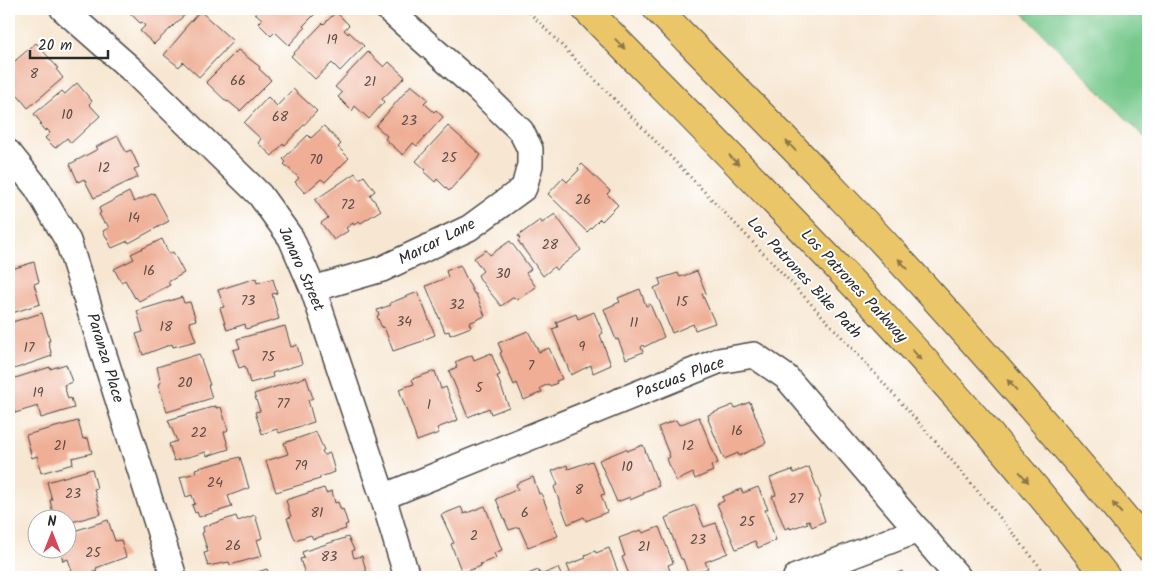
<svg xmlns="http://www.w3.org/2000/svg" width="1157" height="586" font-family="Kalam,sans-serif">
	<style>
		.green { fill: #75c78a; stroke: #50795a }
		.building { fill: #efae95 }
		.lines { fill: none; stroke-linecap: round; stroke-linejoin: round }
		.minor-casing { stroke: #4a4744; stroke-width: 28 }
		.motorway-casing { stroke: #4a4744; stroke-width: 30 }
		.path { stroke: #4a4744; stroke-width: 3; stroke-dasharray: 1 4; stroke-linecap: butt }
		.minor { stroke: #fff; stroke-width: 25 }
		.motorway { stroke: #ebc669; stroke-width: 28 }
		.oneway { fill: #8b784a }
		.labels { text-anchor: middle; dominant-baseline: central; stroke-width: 4; stroke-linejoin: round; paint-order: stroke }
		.number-label { font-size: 14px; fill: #5c4c46 }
		.street-label { font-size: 16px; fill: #2b2b2b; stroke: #fff }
	</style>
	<rect width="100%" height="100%" fill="#fff"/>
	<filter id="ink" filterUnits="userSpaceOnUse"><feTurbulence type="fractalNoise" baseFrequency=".02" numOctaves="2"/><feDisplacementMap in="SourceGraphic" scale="10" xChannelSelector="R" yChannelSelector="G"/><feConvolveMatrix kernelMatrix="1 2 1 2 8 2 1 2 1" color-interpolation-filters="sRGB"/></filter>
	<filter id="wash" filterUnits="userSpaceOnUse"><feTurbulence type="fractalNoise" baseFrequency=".0096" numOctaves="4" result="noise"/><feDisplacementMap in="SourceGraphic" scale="20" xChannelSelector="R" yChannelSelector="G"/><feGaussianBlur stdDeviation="1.12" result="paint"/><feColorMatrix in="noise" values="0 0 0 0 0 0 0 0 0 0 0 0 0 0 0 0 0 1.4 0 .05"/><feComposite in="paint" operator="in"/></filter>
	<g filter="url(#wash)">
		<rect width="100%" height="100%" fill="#f7e7d2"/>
		<path class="green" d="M1019,9h129v132z"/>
		<g id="blocks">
			<path class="building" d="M126,9h65l-37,35 -14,-13 5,-5 -3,-4 -2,1z
				M259,9h61l-17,17 2,2 -16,17 -14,-13 -4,4 -13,-13 4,-4 -7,-6z
				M200,11l33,30 -34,36 -16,-15 -4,5 -15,-12 21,-25 -1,-1z
				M336,12l13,13 -5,5 4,4 1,-2 15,14 -24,25 -8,-8 -17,16 -24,-23 32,-33 1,1z
				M36,43l22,25 -2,1 7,9 -35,30 -18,-22 3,-2 -4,-5v-13z
				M238,50l22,17 -1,2 12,11 -31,31 -12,-10 -1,1 -21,-20z
				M368,52l16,15 5,-5 16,15 -23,22 2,3 -15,17 -14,-13 -3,5 -14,-14 4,-4 -7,-6z
				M77,83l15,18 -3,3 11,12 -29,27 -4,-5 -12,10 -10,-10 5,-5 -3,-4 -2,2 -5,-6 2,-1 -8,-10 28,-23 3,3z
				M411,85l17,14 -4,4 10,9 2,-2 7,7 -26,29 -4,-3 -10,12 -18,-16 2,-3 -11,-10z
				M293,89l24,22 -32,34 -2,-1 -11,12 -14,-13 3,-4 -17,-16 24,-26 9,9z
				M324,126l17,18 -3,3 11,11 -24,24 -4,-3 -16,14 -10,-11 4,-4 -15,-14 2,-2 -3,-3 25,-24 3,3z
				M448,126l33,29 -32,36 -12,-12 -2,3 -11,-10 2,-2 -10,-9z
				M118,136l8,16 5,-2 8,17 -5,2 4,8 -44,21 -10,-19 -6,3 -8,-18 28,-15 -2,-2z
				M582,164l28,27 -3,3 11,11 -16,16 -2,-2 -13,13 -39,-38 15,-16 4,4 12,-12 -1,-2z
				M355,173l4,6 5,-3 11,15 -5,4 11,15 -20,13 -2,-2 -5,4 -1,-2 -7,5 2,3 -14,9 -13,-17 7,-5 -13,-18z
				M129,192l5,10 20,-9 15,28 -40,22 -1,-2 -16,7 -9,-17 6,-3 -3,-6 -2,1 -5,-9 2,-1 -2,-5z
				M555,214l26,36 -25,20 -2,-3 -11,9 -25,-35 2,-2 -2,-3 22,-16 2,3z
				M9,232l6,14 -6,3z
				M162,239l7,15 4,-2 11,21 -16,9 2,3 -31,16 -3,-4 -1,1 -10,-18 -4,2 -7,-13 20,-10 -3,-5z
				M510,241l21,28 -5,4 10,14 -19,13 -3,-3 -13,9 -20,-25 -3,-6 5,-4 -9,-13 12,-8 4,5z
				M34,262l5,20 -5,2 6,20 -31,10v-44z
				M460,265l14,29h2l9,22 -16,7 2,4 -21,8 -1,-4 -4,1 -19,-46 22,-9 -2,-6z
				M697,271l9,22 -4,1 13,29 -20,7 -2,-6 -21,9 -18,-45 7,-3 -2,-6 19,-6 2,4z
				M256,278l1,5 16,-4 4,14 -5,1 7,25 -33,10 -1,-5 -18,6 -7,-22 4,-1 -6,-17z
				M640,289l6,17 4,-2 14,33 -20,10 -1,-2 -2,2 2,5 -17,7 -8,-20 -2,1 -12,-31 16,-7 -2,-4z
				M418,292l17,43 -12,5v1l-30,10 -9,-24 -2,1 -5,-12 2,-1 -2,-5 14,-5 -1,-2z
				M182,297l2,6 6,-1 6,18 -7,2 7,19 -23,6 -1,-3 -29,11 -7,-21 7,-2 -6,-21z
				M594,312l9,21 -3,2 11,30 -18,8 -2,-8 -20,10 -19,-46 6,-2 -2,-5 20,-8 2,5z
				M42,313l8,28h-2l4,15 -41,14 -2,-7v-40z
				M285,326l6,21 6,-2 5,19 -30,9 1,4 -23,6 -5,-17 -6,2 -6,-18 7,-2 -3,-9z
				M528,331l11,21 10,-4 13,31 -6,2 1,2 -7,3 -1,-2 -9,4 2,4 -18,8 -7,-17 -3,2 -14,-32 2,-1 -4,-9z
				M491,353l9,22 -3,1 12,31 -18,7 -2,-6 -21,9 -19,-46 8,-4 -2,-5 17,-7 2,5z
				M199,354l11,31h-2l4,13 -45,14 -9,-28 3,-1 -4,-16z
				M66,364l6,18 -8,3 4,14 3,-1 3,10 -33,10 -3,-12 -23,7 -5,-15 -1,-18 41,-13v2z
				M435,371l6,18 5,-2 12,33 -21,8 2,5 -22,8 -18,-52 15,-5 -2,-5z
				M306,377l7,21 -5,2 6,22 -35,11 -2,-4 -15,5 -7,-22 5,-1 -6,-17z
				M750,402l16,41 -27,13 -1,-3 -14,6 -16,-40h1l-1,-4 25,-10 2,3z
				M216,406v2l5,-1 7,23 -4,2 5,17 -22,7 -1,-4 -32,9 -5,-17 8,-3 -9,-21z
				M699,417l19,46 -7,3 2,5 -18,8 -2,-6 -17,8 -9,-22 3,-2 -12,-30 18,-7 3,5z
				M78,421l5,18 5,-1 4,15 -20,5 1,6 -32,9 -4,-17 -5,2 -6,-23z
				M316,432l8,18 -2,1 2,4 6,-2 5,19 -15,5v2l-44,13 -10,-31 22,-7 -4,-11z
				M643,445l16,41 -16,6 1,2 -14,6v-3l-13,5 -18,-42 27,-11 1,2z
				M240,457l9,31 -21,8 4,11 -33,10 -2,-5 -2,1 -3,-8 3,-1 -3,-9 -6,2 -6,-20 16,-4 -1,-4z
				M592,461l13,33 -4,1 6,17 -21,9 -2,-4 -16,7 -14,-37 4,-2 -6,-14 15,-6 1,4z
				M809,467l12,31 -3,2 7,21 -13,6 -3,-7 -3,1 2,2 -18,6v-2l-5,2 -13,-33 4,-1 -6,-17 22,-8 2,3z
				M92,469l5,19 -3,1 7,25 -33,9v-5h-11l-1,-5 -3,1 -3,-14h2l-5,-18z
				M533,477l6,17 2,-1 17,43 -30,11 -9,-20 -10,3 -13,-31 22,-10 -2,-5z
				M758,487l10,22 -3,1 11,30 -18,8 -3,-7 -6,2v1l-13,5 -19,-45 7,-3 -2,-4 19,-8 2,4z
				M324,488l2,5 6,-2 3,12 3,-1 3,8 2,-1 5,15 -3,1 1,4 -33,10 -2,-4 -16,5 -8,-22 4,-1 -5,-17z
				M695,505l9,22 12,-4 12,30 -23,9 3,6 -19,8 -6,-17h-2l-16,-41z
				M485,506l17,44 -8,3 2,5 -16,6 1,2 -19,7 -11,-29 3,-1 -13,-28 20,-8 3,7z
				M255,515l7,23 -5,2 5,16 -32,9 -1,-3 -21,4 -4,-13 4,-1 -6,-19 2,-1 -1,-5 33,-11 2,5z
				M108,520l7,21 6,-1 5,17 -30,11 1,3 -23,6 -6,-18 -5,2 -3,-13h8v-15z
				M659,527l14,36 -5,2 4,12h-42l-8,-20 3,-1 -6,-18 22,-8 2,3z
				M348,537l6,13 -2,1 2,7 8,-2 5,18 -7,3h-54l-6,-18 4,-1 -2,-6z
				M609,548l11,29h-48l-5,-12 19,-7 -1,-3 10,-4 1,2z
				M558,568l4,9h-41l17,-7 2,4h3z
				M267,569l3,8h-28z
				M902,571l2,6h-16z"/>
		</g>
	</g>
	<g filter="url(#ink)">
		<use href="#blocks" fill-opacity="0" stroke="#4a4744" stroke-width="1"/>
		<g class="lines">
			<g class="minor-casing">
				<path id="minor" d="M63,9l68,60 129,126 31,43 22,51 70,208 24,80
					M9,153l28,35 31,53 106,336
					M313,289l69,-20 87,-41 55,-40 6,-23v-16l-9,-18 -41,-40 -92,-82
					M383,497l335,-136 36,-6 32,22 172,200
					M796,577l122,-47"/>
			</g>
			<g class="motorway-casing">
				<path id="motorway" d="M586,9c179,183 364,364 520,568
					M657,9c60,61 120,121 179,183 109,114 212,233 312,354"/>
			</g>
			<path class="path" d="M526,9c180,184 362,366 522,568"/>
			<use href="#minor" class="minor"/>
			<use href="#motorway" class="motorway"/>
		</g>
		<defs><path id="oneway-solid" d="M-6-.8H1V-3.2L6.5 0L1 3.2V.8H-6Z" transform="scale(1.25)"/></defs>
		<g class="oneway">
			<use href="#oneway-solid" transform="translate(620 44) rotate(46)"/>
			<use href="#oneway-solid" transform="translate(791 146) rotate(-134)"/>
			<use href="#oneway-solid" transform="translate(734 160) rotate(46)"/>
			<use href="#oneway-solid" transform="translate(903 264) rotate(-133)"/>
			<use href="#oneway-solid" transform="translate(917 355) rotate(48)"/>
			<use href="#oneway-solid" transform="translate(1012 385) rotate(-132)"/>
			<use href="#oneway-solid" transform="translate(1024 477) rotate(49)"/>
			<use href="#oneway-solid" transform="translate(1117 508) rotate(-130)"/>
		</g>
	</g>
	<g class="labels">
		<g class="number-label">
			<text x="332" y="40">19</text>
			<text x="34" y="74">8</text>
			<text x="238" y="81">66</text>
			<text x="370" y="82">21</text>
			<text x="67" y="115">10</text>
			<text x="280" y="117">68</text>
			<text x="409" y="121">23</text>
			<text x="449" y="158">25</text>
			<text x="316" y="160">70</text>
			<text x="104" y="168">12</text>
			<text x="583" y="200">26</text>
			<text x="348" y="205">72</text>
			<text x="134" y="218">14</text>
			<text x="550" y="245">28</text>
			<text x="149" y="271">16</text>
			<text x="503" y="274">30</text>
			<text x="248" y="301">73</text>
			<text x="682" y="302">15</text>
			<text x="457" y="305">32</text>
			<text x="404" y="322">34</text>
			<text x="634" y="323">11</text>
			<text x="166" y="327">18</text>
			<text x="582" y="347">9</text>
			<text x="29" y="348">17</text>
			<text x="268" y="357">75</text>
			<text x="531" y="366">7</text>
			<text x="185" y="383">20</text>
			<text x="479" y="388">5</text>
			<text x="38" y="393">19</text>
			<text x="283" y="404">77</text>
			<text x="429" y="405">1</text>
			<text x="737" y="431">16</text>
			<text x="199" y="433">22</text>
			<text x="60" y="446">21</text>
			<text x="688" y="446">12</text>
			<text x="301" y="466">79</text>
			<text x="627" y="467">10</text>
			<text x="215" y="483">24</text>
			<text x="579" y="490">8</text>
			<text x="73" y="494">23</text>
			<text x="796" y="499">27</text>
			<text x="317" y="513">81</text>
			<text x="525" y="513">6</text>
			<text x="747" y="522">25</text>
			<text x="474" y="536">2</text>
			<text x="698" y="540">23</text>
			<text x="233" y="546">26</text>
			<text x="644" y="547">21</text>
			<text x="93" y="553">25</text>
			<text x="329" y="557">83</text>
		</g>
		<g class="street-label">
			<text transform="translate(437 242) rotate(-27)">Marcar Lane</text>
			<text transform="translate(301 269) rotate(66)">Janaro Street</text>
			<text transform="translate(804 278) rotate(47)">Los Patrones Bike Path</text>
			<text transform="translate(854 286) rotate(47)">Los Patrones Parkway</text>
			<text transform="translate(105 358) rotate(73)">Paranza Place</text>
			<text transform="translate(680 378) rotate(-20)">Pascuas Place</text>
		</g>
	</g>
	<rect width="1157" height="586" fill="none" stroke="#fff" stroke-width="30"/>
	<g transform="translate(52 534)"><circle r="24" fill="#ffffff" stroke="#aaaaaa"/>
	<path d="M0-4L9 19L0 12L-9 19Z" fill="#d1495b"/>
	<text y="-8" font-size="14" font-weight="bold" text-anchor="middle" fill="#2b2b2b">N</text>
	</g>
	<path d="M30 50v8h78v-8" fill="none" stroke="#2b2b2b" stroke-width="2.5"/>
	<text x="38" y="50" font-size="15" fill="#2b2b2b" stroke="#ffffff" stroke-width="4" paint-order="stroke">20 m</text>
</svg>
